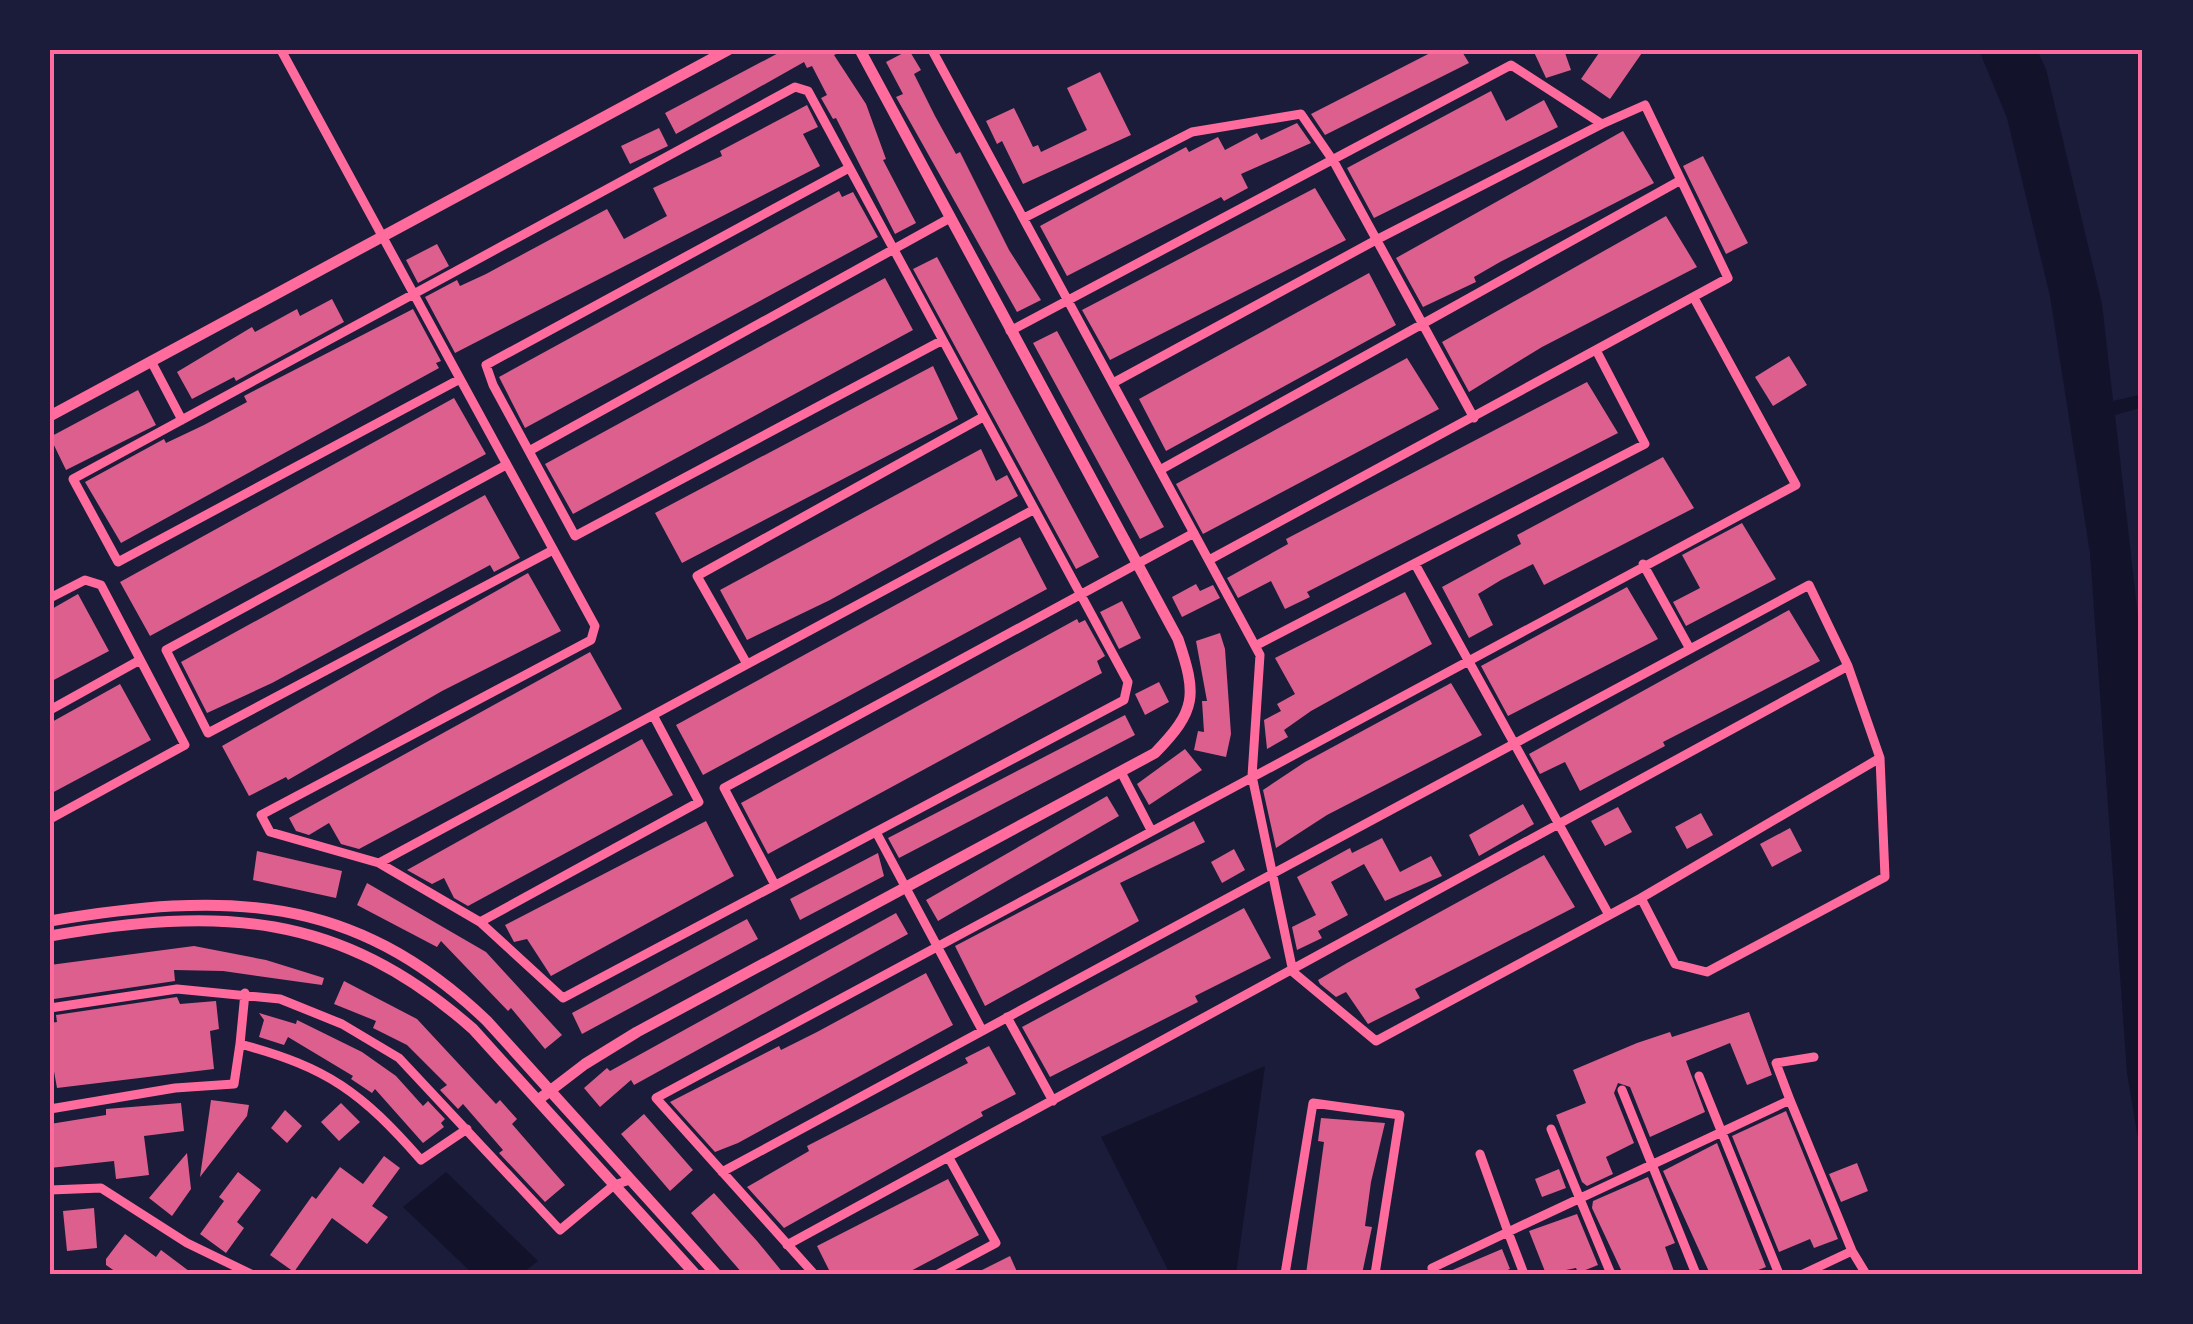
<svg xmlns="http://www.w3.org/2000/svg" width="2193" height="1324" font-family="'Zilla Slab',serif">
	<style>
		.water { fill: #12122b }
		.building { fill: #dd5f8e }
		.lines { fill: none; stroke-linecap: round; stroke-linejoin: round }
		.minor { stroke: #ff6b9d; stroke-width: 9 }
		.tertiary { stroke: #ff6b9d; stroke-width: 11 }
		.neatline { fill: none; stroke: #ff6b9d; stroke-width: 4 }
	</style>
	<rect width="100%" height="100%" fill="#1b1b3a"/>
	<path class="water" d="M1979,50h58l9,19 56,235 11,97 30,-7v13l-28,8 28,245v508l-16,-95 -37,-520 -40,-257 -43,-178z
		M1265,1066l-29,208h-66l-69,-137z
		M446,1172l92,89 -17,13h-48l-70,-67z"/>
	<path class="building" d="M784,50h61l-11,5 32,49 20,55 -3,1 33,63 -21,11 -59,-116 -3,1 -12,-21 6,-3 -15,-29 -5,2 -3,-6 -128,72 -11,-21z
		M909,50l12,20 -7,4 21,42 21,38 4,-2 49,98 32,50 -24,12 -121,-215 7,-3 -17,-32z
		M1436,50h25l8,13 -144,72 -14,-21z
		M1533,50h31l7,20 -25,8z
		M1601,50h43l-34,49 -29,-20z
		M1100,72l31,63 -108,49 -21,-43 -5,3 -11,-23 28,-13 19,39 5,-2 3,7 46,-22 -20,-42z
		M1491,91l15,30 38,-21 14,27 -184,91 -27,-50z
		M807,105l11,22 -15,7 17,32 -365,187 -30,-56 32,-17 3,6 26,-12 121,-65 17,30 43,-23 -14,-28 69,-32 -2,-5z
		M1297,123l14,20 -70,31 7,14 -24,13 -3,-4 -154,79 -27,-50 146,-79 3,5 29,-15 7,13 32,-17 4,7z
		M659,128l9,18 -38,18 -9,-18z
		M1623,131l31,52 -154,79 -26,15 2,5 -53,25 -27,-49z
		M1703,156l45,87 -22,11 -43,-88z
		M1315,188l31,52 -236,120 -28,-50z
		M839,191l3,6 11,-5 25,45 -353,191 -26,-51z
		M1666,216l31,51 -155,80 -73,45 -27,-50z
		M437,244l12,22 -31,17 -12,-23z
		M937,257l162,300 -23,12 -163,-300z
		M1369,273l27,52 -230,126 -27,-52z
		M885,278l28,52 -340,184 -28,-50z
		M332,299l12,23 -108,59 -2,-4 -42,22 -15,-27 75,-45 3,5 42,-23 3,7z
		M413,309l28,52 -5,2 3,5 -318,175 -36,-61 79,-43 2,4 38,-18 43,-23 -3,-6z
		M1057,331l107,196 -24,12 -107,-196z
		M1789,356l18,29 -34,21 -18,-29z
		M1407,358l32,51 -236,125 -27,-50z
		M933,366l25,53 -276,144 -27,-50z
		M1587,382l31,51 -311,159 3,5 -25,12 -14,-28 -33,17 -11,-20 61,-34 -2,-5z
		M138,390l18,35 -90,45 -16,-33z
		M454,398l32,56 -336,182 -30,-54z
		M981,449l15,32 11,-6 11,21 -188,104 -83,40 -27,-50z
		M1663,457l31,51 -150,77 -11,-21 -32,16 -23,14 15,31 -24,13 -27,-51 79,-43 -4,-9z
		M485,495l35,63 -26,14 -4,-7 -218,118 -65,30 -26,-51z
		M1742,523l34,56 -90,47 -13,-24 27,-14 -18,-33z
		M1020,537l27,52 -344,186 -27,-50z
		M528,573l33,58 -119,60 -154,89 -2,-3 -37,19 -27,-50z
		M1196,584l4,7 13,-6 7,13 -38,19 -10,-20z
		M1627,587l31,52 -150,77 -27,-50z
		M1405,592l27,52 -121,67 -27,19 4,7 -21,12 -3,-29 17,-9 -4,-7 18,-10 -20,-36z
		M78,594l31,57 -59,31v-72z
		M1122,601l19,37 -22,11 -19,-37z
		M1789,610l31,51 -157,81 2,4 -85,45 -15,-29 -25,12 -11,-20z
		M1077,619l2,4 6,-3 20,36 -8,5 5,12 -334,181 -27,-51z
		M1220,633l5,16 6,85 -5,23 -32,-7 4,-19 6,1 -2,-31h5l-11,-60z
		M590,652l32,57 -263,140 -18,-5 -12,-21 -20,12 -13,-4 -7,-13z
		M1159,682l10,20 -24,13 -10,-21z
		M1451,683l31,52 -155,80 -51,33 -13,-58 42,-28z
		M120,684l31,56 -101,54v-71z
		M1125,715l10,20 -236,123 -11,-20z
		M642,739l31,56 -205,111 -14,-8 -10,-20 -12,6 -25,-14z
		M1185,749l17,21 -53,35 -12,-21z
		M1107,796l12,20 -181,105 -12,-21z
		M1523,804l11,20 -55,32 -10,-21z
		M1618,807l14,25 -27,14 -14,-25z
		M1701,813l12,22 -26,14 -12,-22z
		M706,821l28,55 -183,100 -24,-37 -13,3 -9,-17z
		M1194,821l11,21 -85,41 19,38 -154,85 -30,-60z
		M1790,828l12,23 -30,16 -12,-23z
		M1382,838l18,34 31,-16 11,20 -57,25 -21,-37 -33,18 17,33 -30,16 4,7 -25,12 -5,-23 24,-12 -19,-38 53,-29 2,5z
		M1234,849l11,21 -23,13 -11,-21z
		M257,851l85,20 -6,27 -83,-18z
		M878,853l6,23 -84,44 -10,-21z
		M1544,855l31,52 -160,82 5,9 -52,26 -22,-32 -10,5 -16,-13 -2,-4 29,-17z
		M367,883l119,69 76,83 -17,14 -34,-41 -3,3 -67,-70 -4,6 -80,-42z
		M1244,908l27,50 -76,38 3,6 -148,75 -28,-50z
		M896,913l12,21 -274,151 -3,-5 -31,27 -16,-19 23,-20 3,3z
		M747,919l11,20 -176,95 -10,-21z
		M194,946l72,14 58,18 -2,7 -99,-14 -49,-1 1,11 -121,18 -4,-34z
		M926,973l27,52 -215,118 -23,9 -45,-50 109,-56 2,4 36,-18z
		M344,981l73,38 79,85 4,-4 17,19 -5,5 53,61 -20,17 -46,-49 4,-3 -40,-46 -5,5 -18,-19 7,-5 -40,-40 -34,-17 3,-7 -42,-17z
		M177,997l3,7 36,-3 3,28 -9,2 4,38 -157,19 -7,-39v-26l7,-1 -1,-7z
		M1749,1012l23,63 -25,10 -17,-42 -44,18 19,51 -55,25 -20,-50 -12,-4 -4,10 20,50 -28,14 7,17 -26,12 -5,-4 -26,-67 30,-12 -13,-33 64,-27 33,-11 2,5z
		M259,1013l37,11 1,-4 65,32 34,24 27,30 5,-5 17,18 -4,4 3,4 -21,16 -48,-54 -3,4 -21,-14 2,-3 -65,-39 -4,8 -25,-8 5,-17z
		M989,1046l27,48 -35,18 2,4 -199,112 -37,-41 62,-36 -2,-5 161,-83 -3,-5z
		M211,1100l38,5 -2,11 -47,61z
		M181,1103l3,28 -40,5 5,39 -33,4 -2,-18 -64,7v-44l56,-9v-6z
		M341,1103l19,19 -21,19 -18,-19z
		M285,1110l17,16 -15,17 -16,-15z
		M1786,1111l52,128 -24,9 -4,-9 -31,13 -47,-116z
		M644,1114l49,56 -23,21 -49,-57z
		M1321,1118l64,5 -14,59 -6,44 7,1 -10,47h-56l18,-132 -6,-1z
		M1717,1143l49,124 -18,7h-38l-47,-103z
		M187,1153l4,36 -19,27 -23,-18z
		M384,1156l16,12 -28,38 16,11 -21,27 -35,-26 -38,54 -24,-17 42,-59 4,3 24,-32 23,17z
		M1857,1163l11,28 -27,11 -12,-28z
		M1559,1169l7,19 -24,9 -7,-18z
		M238,1172l23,18 -24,32 7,6 -18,25 -26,-19 24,-33 -5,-4z
		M1648,1177l27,66 -10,4 10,27h-52l-31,-66 1,-7z
		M948,1179l31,56 -74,39h-74l-14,-28z
		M714,1193l43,48 27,33h-41l-20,-23 -32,-38z
		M94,1208l3,40 -30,3 -4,-40z
		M1577,1214l21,51 -20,8 -2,-5 -30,6 -17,-43z
		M125,1234l31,23 5,-7 32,24h-74l-13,-9v-6z
		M1502,1249l8,20 -13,5h-54z
		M1010,1256l8,18h-44z"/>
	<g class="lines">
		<path class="minor" d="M281,50c105,192 208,384 314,576l-4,14 -330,175 9,17 109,31 101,59 83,76 561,-298 4,-18 -320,-591 -13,-4 -722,392 45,83 342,-183
			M849,168l-363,197 7,20 82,151 366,-195
			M1024,218l168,-86 109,-18 33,48 140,256
			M1010,331l501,-266 91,59 43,-19 83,173 -519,282
			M151,361l31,59
			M1113,383l263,-143 226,-116
			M529,451l421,-233
			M506,465l-340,185 42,83 345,-183
			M1160,470l521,-290
			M1415,564l194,351
			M1643,564l47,85
			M50,598l35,-18 16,5 84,160 -135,74
			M1255,646l390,-202 -49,-94
			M747,664l-50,-88 286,-159
			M50,710l90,-50
			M1121,772l30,58
			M876,832l106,198
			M379,863l654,-353
			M775,885l-51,-97 470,-255
			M1641,898l239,-140
			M480,922l219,-120 -46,-87
			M245,993l-5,51c89,24 121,48 181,116l46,-31
			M50,1008l127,-19 103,10 62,25 57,34 161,172 54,-45 16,-5
			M1007,1017l46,84
			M1699,1076l80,198
			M1622,1090l74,184
			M1790,1100l-14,-37 38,-6
			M50,1109l125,-21 59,-4 6,-40
			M1551,1129l60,145
			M722,1172c362,-197 724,-392 1087,-587l39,81 32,92 5,119 -178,95 -32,-8 -34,-66 -265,143 -83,-69 -41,-196 8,-121 -328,-605
			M50,1190l51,-2 86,55 64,31
			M787,1245l1061,-579
			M814,1274l-158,-176 1140,-613 -102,-187
			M938,1274l58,-31 -47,-85
			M1285,1274l28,-171 87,12 -25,159
			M1434,1274l-2,-6 76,-36 -28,-78
			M1524,1274l-16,-42 282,-132 62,151 14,23
			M1803,1274l49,-23"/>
		<path class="tertiary" d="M50,416l678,-366
			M50,921c174,-29 301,-30 437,100l229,253
			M50,936c169,-29 288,-26 423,93l222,245
			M538,1100l47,-36 52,-32 518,-279c42,-43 42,-58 23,-114l-318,-589"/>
	</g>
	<rect width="2193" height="1324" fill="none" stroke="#1b1b3a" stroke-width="105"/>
	<rect x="52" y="52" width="2088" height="1220" class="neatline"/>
</svg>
